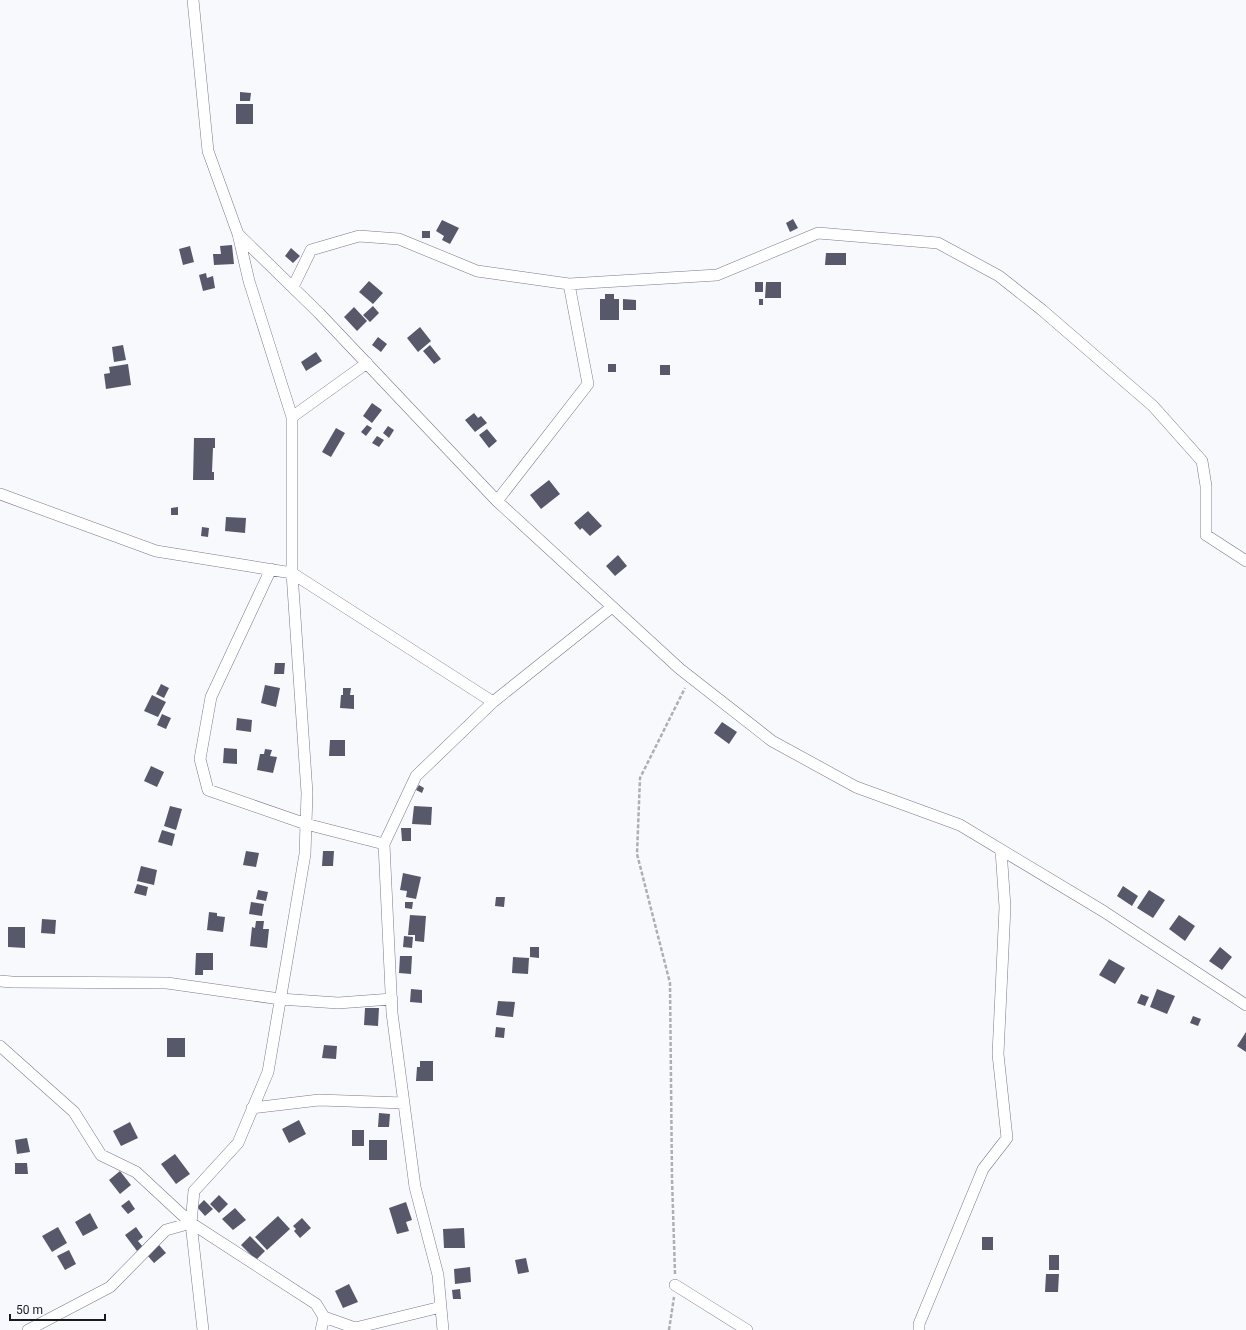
<svg xmlns="http://www.w3.org/2000/svg" width="1246" height="1330" font-family="Roboto,sans-serif">
	<style>
		.building { fill: #57596b }
		.lines { fill: none; stroke-linecap: round; stroke-linejoin: round }
		.minor-casing { stroke: #787a8d; stroke-width: 12 }
		.path { stroke: #aeafb4; stroke-width: 2.5; stroke-dasharray: 4 2; stroke-linecap: butt }
		.minor { stroke: #fff; stroke-width: 11 }
	</style>
	<rect width="100%" height="100%" fill="#f8f9fd"/>
	<path class="building" d="M240,92l11,1 -1,8h-10z
		M236,104h17v20h-17z
		M793,219l5,9 -8,4 -4,-9z
		M442,220l17,8 -9,16 -8,-4 2,-4 -8,-5z
		M422,231h8v7h-8z
		M232,245l2,19 -20,1 -1,-11h8l-1,-8z
		M190,246l4,16 -11,3 -4,-16z
		M291,248l9,8 -7,7 -8,-7z
		M826,253h20v12h-21z
		M206,273l1,5 6,-2 2,12 -12,3 -4,-16z
		M369,281l14,12 -10,11 -14,-12z
		M755,282h8v10h-8z
		M766,282h15v16h-16z
		M605,294h9v5h5v21h-19v-21h5z
		M623,299l13,1v10h-13z
		M759,299h4v6h-4z
		M373,306l6,7 -9,9 -7,-7z
		M354,307l13,14 -10,10 -13,-14z
		M420,327l11,14 -13,11 -11,-14z
		M378,337l9,7 -6,8 -9,-7z
		M123,345l3,15 -12,2 -2,-15z
		M430,345l11,14 -7,5 -11,-13z
		M316,352l6,9 -16,10 -5,-9z
		M128,364l3,21 -25,4 -2,-15 6,-1 -1,-6z
		M608,364h8v8h-8z
		M660,365h10v10h-10z
		M372,403l10,7 -10,13 -9,-7z
		M474,413l4,5 3,-2 6,7 -12,9 -10,-12z
		M367,425l5,3 -6,8 -5,-4z
		M388,426l6,4 -5,8 -6,-5z
		M336,428l9,5 -14,24 -9,-5z
		M487,429l10,12 -8,7 -10,-13z
		M377,436l7,4 -5,7 -7,-4z
		M194,438h21v10h-2l-1,24h2v8h-21z
		M549,480l11,14 -19,15 -11,-14z
		M178,507v8h-7v-7z
		M588,511l14,15 -12,10 -8,-8 -2,2 -6,-7z
		M226,517l20,1 -1,15 -20,-2z
		M202,527l7,1 -1,9 -7,-1z
		M618,555l9,11 -12,10 -9,-10z
		M275,663h10l-1,11h-10z
		M161,684l8,4 -5,10 -8,-4z
		M265,685l15,3 -4,19 -15,-4z
		M343,688h8l-1,7h4v14l-14,-1 1,-13h2z
		M152,695l14,7 -8,15 -14,-6z
		M162,714l9,4 -5,11 -9,-4z
		M237,718l15,2 -1,12 -15,-2z
		M722,722l15,10 -8,12 -15,-11z
		M330,740h15v16h-16z
		M224,748l13,1v15l-14,-1z
		M265,749l7,1 -2,6 7,1 -4,16 -16,-3 3,-16h4z
		M151,766l13,6 -7,15 -13,-6z
		M419,785l5,3 -2,5 -6,-3z
		M170,806l12,3 -6,21 -12,-4z
		M414,806l18,1 -1,18 -19,-1z
		M401,828h10v13h-9z
		M162,830l13,4 -3,12 -14,-4z
		M246,851l13,2 -3,14 -13,-2z
		M323,851h11l-1,15h-11z
		M141,866l16,4 -3,15 -17,-4z
		M403,873l18,4 -5,22 -10,-2 1,-6 -7,-1z
		M137,884l11,3 -2,9 -12,-3z
		M1123,886l15,10 -6,10 -15,-10z
		M258,890l10,2 -2,9 -10,-2z
		M1149,890l16,10 -12,18 -16,-10z
		M496,897h9l-1,10 -9,-1z
		M251,902l13,2 -2,12 -13,-2z
		M405,902h8l-1,7 -7,-1z
		M209,912l8,1v3l8,1 -2,15 -16,-2z
		M410,915l16,1 -2,26 -9,-1v-6h-7z
		M1179,915l16,11 -10,15 -16,-12z
		M42,919l14,1 -1,14 -14,-1z
		M256,921h8l-1,8h6l-2,19 -17,-2 2,-19 3,1z
		M8,927h17v21l-17,-1z
		M404,936l9,1 -1,11 -9,-1z
		M530,947h9v11l-9,-1z
		M1220,947l12,10 -10,13 -13,-9z
		M196,953h17v17h-10v5h-8z
		M400,956h12l-1,18 -12,-1z
		M513,957l16,1 -1,16 -16,-1z
		M1109,959l16,9 -10,16 -16,-9z
		M411,989l11,1v13l-12,-1z
		M1157,989l18,7 -8,18 -17,-7z
		M1141,994l8,3 -4,9 -8,-3z
		M498,1001l17,1 -2,15 -17,-2z
		M365,1008h14l-1,18 -14,-1z
		M1193,1016l8,3 -3,7 -8,-3z
		M496,1027l9,1 -1,10 -9,-1z
		M1246,1032v20l-9,-6z
		M167,1038h18v19h-18z
		M324,1045l13,1 -1,13 -14,-1z
		M420,1061h13v20h-17l1,-14h3z
		M379,1113l11,1 -1,13h-11z
		M299,1120l7,14 -17,9 -7,-14z
		M130,1122l8,16 -17,8 -8,-15z
		M352,1130h12v16h-12z
		M27,1138l3,14 -13,2 -2,-14z
		M369,1140h18v20h-18z
		M175,1154l15,20 -14,10 -15,-20z
		M15,1163h12l1,11h-13z
		M120,1171l11,14 -11,9 -11,-14z
		M219,1195l9,9 -9,9 -9,-9z
		M129,1200l6,9 -7,5 -7,-8z
		M204,1200l9,9 -8,7 -8,-9z
		M406,1202l6,18 -6,2 3,9 -12,3 -8,-26z
		M235,1208l11,12 -13,10 -11,-11z
		M90,1213l8,15 -15,8 -8,-14z
		M278,1216l12,13 -23,21 -12,-13z
		M302,1218l9,10 -11,10 -6,-7 2,-2 -3,-3z
		M58,1227l9,16 -15,9 -10,-16z
		M136,1227l7,10 -5,4 5,6 -6,4 -12,-16z
		M464,1228l1,20h-21l-1,-19z
		M250,1236l15,15 -9,9 -15,-15z
		M982,1237h11v13h-11z
		M159,1245l7,8 -12,10 -7,-8z
		M69,1250l7,14 -11,6 -8,-14z
		M1049,1255h10v15h-10z
		M526,1258l3,14 -11,2 -3,-14z
		M470,1267l1,15 -16,2 -1,-15z
		M1046,1274h13l-1,18h-13z
		M349,1284l9,18 -15,6 -8,-17z
		M460,1289l1,10h-8l-1,-9z"/>
	<g class="lines">
		<g class="minor-casing">
			<path id="minor" d="M193,0l15,151 30,83 81,79 178,188 183,168 92,72 84,46 104,38 143,86 143,94
				M569,284l148,-9 101,-42 120,10 61,33 43,34 111,96 49,55 4,25v49l40,26
				M293,287l18,-37 48,-14 40,3 78,32 92,13 19,100 -91,117
				M292,417l75,-54
				M0,494l156,57 136,22 201,129
				M271,569l-60,128 -11,62 8,31 98,34 78,20
				M0,981l12,1 155,1 113,16 58,4 54,-4
				M0,1046l74,66 27,43 35,17 55,51 125,81 8,13 31,11 86,-21
				M252,1108l67,-8 85,3
				M675,1285l72,45
				M28,1330l82,-43 56,-57 25,-7
				M203,1330l-12,-107 3,-32 44,-48 30,-71 37,-218 2,-61 -15,-220v-156l-43,-136 -11,-47
				M321,1330l3,-13
				M443,1330l-5,-55 -23,-88 -23,-174 -8,-169 32,-68 77,-74 119,-95
				M919,1330v-6l64,-155 24,-31 -9,-84 7,-147 -4,-57"/>
		</g>
		<path class="path" d="M675,1274l-3,-95 -2,-196 -33,-129 3,-76 45,-90
			M669,1330l5,-33"/>
		<use href="#minor" class="minor"/>
	</g>
	<path d="M10 1314v6h95v-6" fill="none" stroke="#191a21" stroke-width="2"/>
	<text x="16" y="1314" font-size="12" fill="#191a21" stroke="#f8f9fd" stroke-width="3" paint-order="stroke">50 m</text>
</svg>
